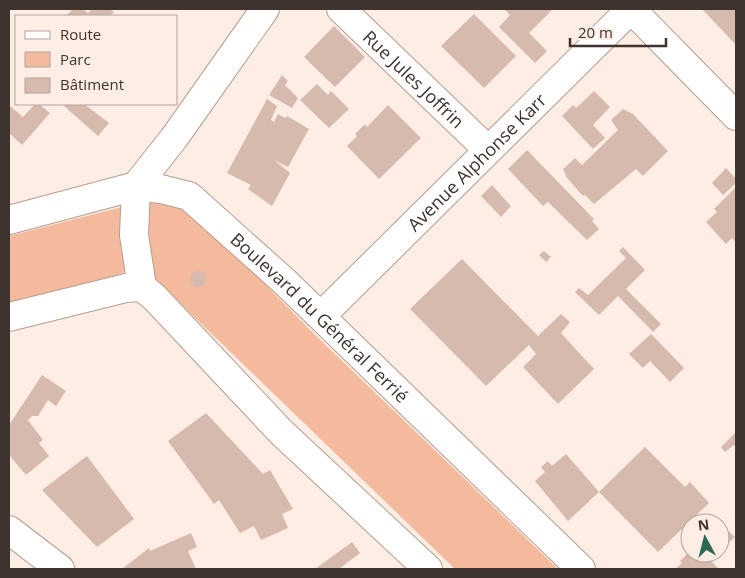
<svg xmlns="http://www.w3.org/2000/svg" width="745" height="578" font-family="'Open Sans',sans-serif">
	<style>
		.green { fill: #f3ba9e }
		.building { fill: #d6baad }
		.lines { fill: none; stroke-linecap: round; stroke-linejoin: round }
		.minor-casing { stroke: #b79d8f; stroke-width: 30 }
		.minor { stroke: #fff; stroke-width: 28 }
		.labels { text-anchor: middle; dominant-baseline: central; stroke-width: 4; stroke-linejoin: round; paint-order: stroke }
		.street-label { font-size: 18px; fill: #3e332d; stroke: #feede4 }
	</style>
	<rect width="100%" height="100%" fill="#feede4"/>
	<path class="green" d="M149,200l32,6 38,31 90,92 249,240h-103l-300,-290 -28,-7 -118,33v-69z"/>
	<path class="building" d="M73,9h10l5,4 4,-4h18l4,3 -4,4h-44z
		M504,9h49l-24,24 18,18 -12,12 -36,-36 11,-12z
		M704,9h32v36l-33,-35z
		M474,14l42,42 -32,32 -43,-42z
		M334,26l31,31 -30,30 -31,-30z
		M282,75l6,6 -3,4 13,13 -6,10 -23,-13z
		M317,84l11,11 3,-4 18,18 -20,19 -29,-28z
		M594,91l16,16 -17,18 12,13 -12,11 -31,-33 11,-11 3,3z
		M267,99l10,7 -6,14 3,2 4,-8 7,4 2,-2 22,13 -21,38 -14,-7 16,13 -18,33 -24,-17 3,-4 -24,-12z
		M35,104h4l11,9 -28,32 -13,-12v-28l14,12z
		M66,104h18l25,19 -11,13 -34,-30z
		M388,105l33,33 -42,41 -32,-33 10,-10 -2,-2 10,-10 2,3z
		M623,109l10,5 35,37 -25,25 -7,-7 -42,35 -9,-9 -2,1 -16,-18 -4,-9 12,-11 7,7 36,-35 -7,-10z
		M527,150l67,69 -2,2 7,8 -12,11 -39,-38 -5,4 -35,-37z
		M726,168l10,11v4l-13,12 -11,-12z
		M492,185l19,21 -10,11 -20,-21z
		M736,187v56l-4,-5 -6,6 -20,-22 11,-10 -3,-3z
		M623,247l22,23 -19,19 35,35 -8,8 -35,-36 -19,19 -24,-23 4,-4 9,7 38,-37 -7,-7z
		M544,251l7,6 -5,5 -7,-7z
		M462,259l76,77 23,-22 9,8 -9,11 33,36 -36,35 -35,-37 13,-13 -7,-9 -43,41 -76,-77z
		M190 279a8 8 0 1 1 16 0a8 8 0 1 1-16 0Z
		M651,334l33,34 -14,14 -20,-21 -7,7 -14,-14z
		M42,375l24,16 -10,15 -8,-6 -10,16h-6l-4,4 15,20 -4,3 10,13 -23,19 -17,-20v-30z
		M206,413l57,61 7,-4 23,39 -11,5 6,14 -27,12 -7,-14 -14,7 -21,-33 -5,4 -46,-63z
		M736,432v16l-2,-3 -9,7 -4,-5z
		M645,447l40,40 5,-5 19,21 -51,49 -59,-60z
		M566,454l33,38 -31,29 -33,-40 10,-9 -4,-5 7,-6 4,5z
		M87,456l47,63 -37,28 -55,-57z
		M720,523l15,14 -15,14z
		M191,533l6,14 -9,4 8,18h-74l27,-21 1,3z
		M352,542l8,11 -21,16h-24z
		M690,551l28,2 -8,7 9,9h-44l7,-6 -2,-2z"/>
	<g class="lines">
		<g class="minor-casing">
			<g id="minor">
				<path id="s1" d="M341,9l146,140"/>
				<path d="M631,9l105,107"/>
				<path id="s2" d="M9,220l127,-34 25,3 28,7 96,86 296,287"/>
				<path d="M142,287l-8,-52 2,-49 38,-48 91,-129"/>
				<path id="s3" d="M321,316l310,-307"/>
				<path d="M9,317l117,-29 16,-1 13,11 126,134 147,137"/>
				<path d="M9,530l51,39"/>
			</g>
		</g>
		<use href="#minor" class="minor"/>
	</g>
	<g class="labels">
		<g class="street-label">
			<text stroke="none"><textPath href="#s1" startOffset="101">Rue Jules Joffrin</textPath></text>
			<text stroke="none"><textPath href="#s3" startOffset="219">Avenue Alphonse Karr</textPath></text>
			<text stroke="none"><textPath href="#s2" startOffset="364">Boulevard du Général Ferrié</textPath></text>
		</g>
	</g>
	<rect width="745" height="578" fill="none" stroke="#3e332d" stroke-width="20"/>
	<rect x="15" y="15" width="162" height="90" fill="#feede4" stroke="#b1a39b"/>
	<rect x="25" y="31" width="25" height="8" fill="#ffffff" stroke="#b1a39b"/>
	<text x="60" y="40" font-size="15" fill="#3e332d">Route</text>
	<rect x="25" y="52" width="25" height="15" fill="#f3ba9e" stroke="#b1a39b"/>
	<text x="60" y="65" font-size="15" fill="#3e332d">Parc</text>
	<rect x="25" y="78" width="25" height="15" fill="#d6baad" stroke="#b1a39b"/>
	<text x="60" y="90" font-size="15" fill="#3e332d">Bâtiment</text>
	<g transform="translate(705 538) rotate(353)"><circle r="24" fill="#feede4" stroke="#b1a39b"/>
	<path d="M0-4L9 19L0 12L-9 19Z" fill="#2b6954"/>
	<text y="-8" font-size="14" font-weight="bold" text-anchor="middle" fill="#3e332d">N</text>
	</g>
	<path d="M570 38v8h96v-8" fill="none" stroke="#3e332d" stroke-width="2.5"/>
	<text x="578" y="38" font-size="15" fill="#3e332d" stroke="#feede4" stroke-width="4" paint-order="stroke">20 m</text>
</svg>
